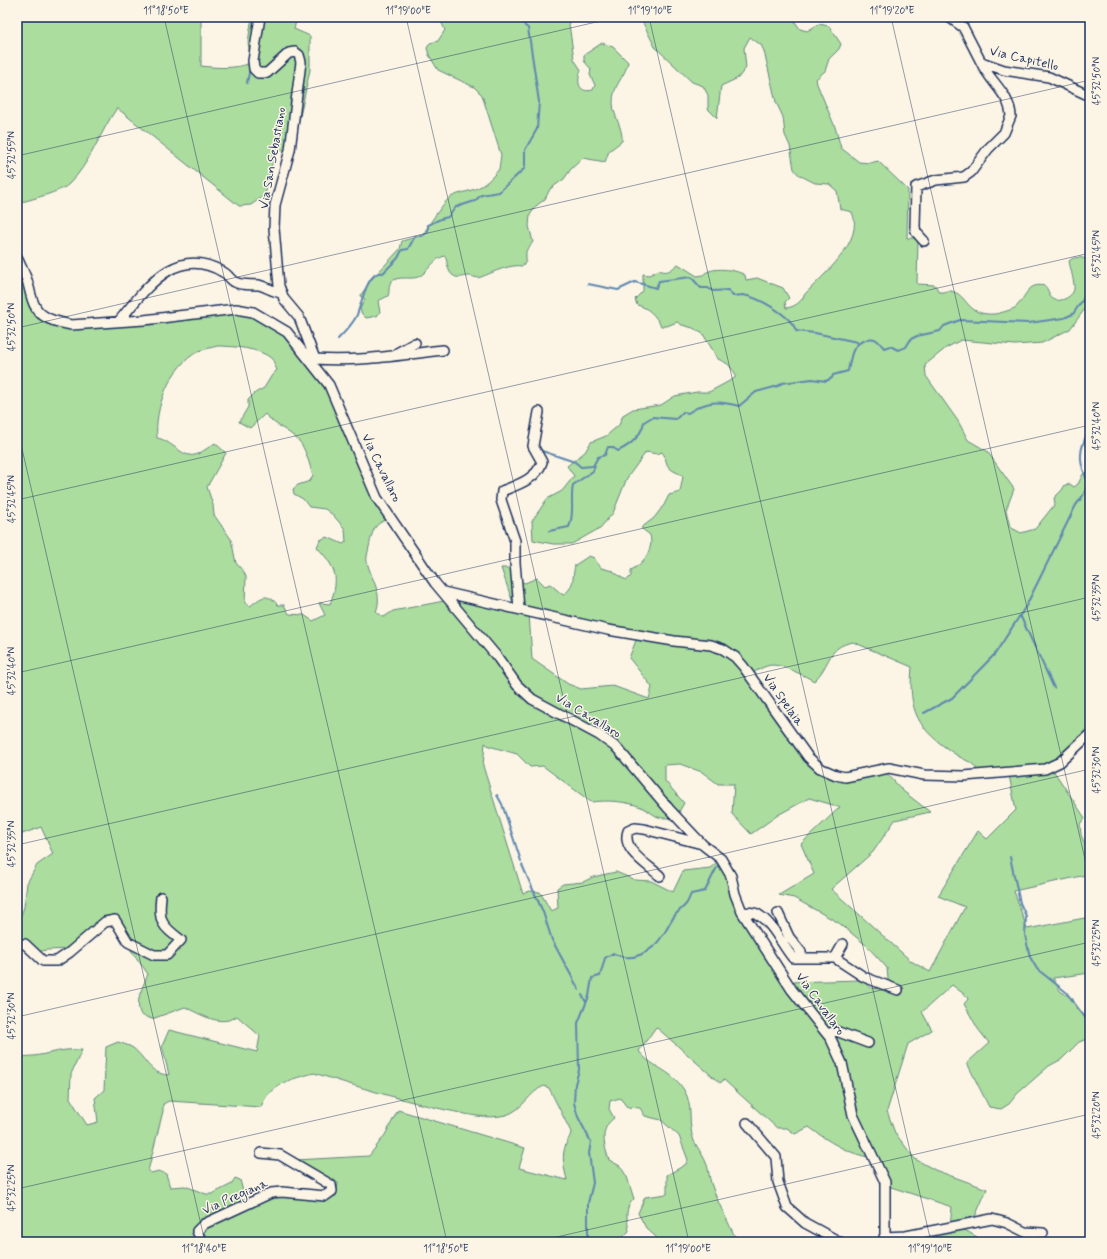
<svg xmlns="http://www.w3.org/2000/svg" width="1107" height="1259" font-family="Mynerve,sans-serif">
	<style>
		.green { fill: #abdd9e; stroke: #63867e; fill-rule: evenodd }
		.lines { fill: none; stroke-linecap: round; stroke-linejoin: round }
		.stream { stroke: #5e87b1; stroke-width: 2 }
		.minor-casing { stroke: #1b2f5e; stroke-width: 12 }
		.minor { stroke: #fcf5e5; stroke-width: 9 }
		.ticks { fill: none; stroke: #1b2f5e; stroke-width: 1; stroke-opacity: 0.45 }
		.labels { text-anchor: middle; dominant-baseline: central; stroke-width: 3; stroke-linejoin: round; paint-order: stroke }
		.street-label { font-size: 13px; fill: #1b2f5e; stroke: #fcf5e5 }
		.neatline { fill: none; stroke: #1b2f5e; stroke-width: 1.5 }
		.ticks-label { font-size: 10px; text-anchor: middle; fill: #1b2f5e }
	</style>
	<rect width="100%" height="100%" fill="#fcf5e5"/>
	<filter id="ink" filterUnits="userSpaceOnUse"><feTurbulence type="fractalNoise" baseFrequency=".025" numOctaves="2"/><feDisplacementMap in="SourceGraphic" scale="8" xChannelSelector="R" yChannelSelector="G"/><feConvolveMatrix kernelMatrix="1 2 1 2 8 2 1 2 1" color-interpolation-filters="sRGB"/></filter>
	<g filter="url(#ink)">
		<path class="green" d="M17,17h184v49c18,2 33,3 50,-3l-3,-21 4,-25h45l-3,12 16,7v34l-18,84 -16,-7 -11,48 -14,10 -12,1 -122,-98c-17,24 -27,56 -48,76 -6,7 -42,17 -52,19z
			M439,17h129l6,42 7,11c-4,10 -4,24 12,20l2,-5 -5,-10 1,-6 -7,-8v-6l18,-12 11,4 15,15c-3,16 -16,23 -15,42 1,13 10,24 9,37l-13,10 -4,11 -22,-4 -12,11 -7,10 -14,10 -5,10 -9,7 -6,9 -1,11 4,16 -7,9v10l-3,5c-14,-2 -29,6 -42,11 -5,2 -8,-1 -12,-1 -5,0 -11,3 -15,0 -7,-3 -6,-14 -9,-20 -12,2 -16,16 -27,21 -8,3 -20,-2 -27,5 -3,4 -1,9 -3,14l-10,5 2,11 -3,4 -11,2 -4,-4 -2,-5 5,-10 -5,-3 12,-17 28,-30 2,-8 21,-6c4,-8 21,-34 28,-38 7,-4 16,-5 24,-8 9,-3 18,-12 24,-20l2,-14 -19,-60 -8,-8 -36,-17 -9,-15 -2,-7 3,-5 8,-2 7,-11z
			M644,17h148l8,12 7,2 12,-7 10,2 12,18 -2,5 -10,10 -4,12 -9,8 1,5 18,43 6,21 18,14 11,1 8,-2 30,29 -1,48h11l-1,46 18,1 4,7c4,1 8,-2 12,-1 18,4 14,25 44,23 5,-1 17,-4 21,-7 11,-11 11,-25 29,-21 3,3 4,8 6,11 6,8 22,0 23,-8 1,-5 -4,-22 -5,-28 6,-6 14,-3 21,-1v42l-20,27 -28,14 -27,2 -54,-5 -15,8 -21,17 1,11 32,45 10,19 19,11 27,38 -8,21 4,17 11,6 14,-4 20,-25 -1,-6 8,-8 3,-5 5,-1 4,3 4,-3 5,-10 5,-2 2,2v263l-39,30 34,51 -5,6 1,11 9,20v19l-76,17 13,38 63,-12v56l-37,5 7,13 13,8 4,11 13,9v19l-11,4 -17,17 -13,7 -32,28 -8,10 -8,5 -12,-2 -22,-44 22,-20 -11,-14 -14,-25 5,-6 -17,-13 -30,27 10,18 -24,14 -21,67 8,22 20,26 20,11 52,19 -13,30 -9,4 -2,6 23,13h-57v-7l21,-9 2,-19 -64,-21 -15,-28c-25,-4 -44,-16 -64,-31l-14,7 -8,-6h-10l-53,-48 -4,3 -64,-56 -17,24c11,16 32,18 45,39 10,16 3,34 10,51 4,8 10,15 13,24 2,6 2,12 4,18 6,19 17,38 25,56l-1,3h-77l-2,-5 -10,-9 -8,-15 7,-16 22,-3v-19l18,-10 3,-5 -9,-24 -18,-16 -16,-4 -5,-8 -13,-1 -7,-9 -10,3 -1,8 5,9c-15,11 -10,27 -5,42l11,6 7,11 7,22c-10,9 -7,20 -5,32l-11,11h-601v-186c24,3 42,-9 65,-6l-11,24 -1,24 17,27 11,-3 -3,-24 9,-8 2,-43 12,-5c5,2 11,3 15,6 14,11 16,26 36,27l-7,-29 7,-16 88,22 3,-16 -23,-20c-16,12 -37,-2 -52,-9l-33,12 -11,-4c-7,-14 2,-28 7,-41l-38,-53 -38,28 -26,1 -12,3 -17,-11v-16l7,-19 3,-24 10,-18 16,-11 -12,-27 -24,9v-585l18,56 29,15 47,2 61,-13 57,-2 46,15 58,66 34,84 27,43c-20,6 -21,11 -25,30 -1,5 -3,11 -2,15 5,19 16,31 9,50l8,5 9,-6 56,-11 -4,-6 69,12 -13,-38h9l10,13 5,2 12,-5 8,8 5,-2 13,11c12,-8 9,-17 12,-30l14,-9 5,2 7,10 12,3 9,7 5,2 4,-4v-6c12,-6 23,-20 19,-35l-9,-7 13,-10 10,-13 5,-10 11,-3 3,-16c-7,-5 -15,-5 -17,-15 -1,-4 -1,-5 -4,-9l-5,2 -11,-2 -19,26 -14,35 -13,15 -28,16h-19l-20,-4 -1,-19 15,-22 15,-8 12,-15 -7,-10 18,-14 6,-10 15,-6 13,-11 4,-10 10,-6 28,-4 14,-9 22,-4h12l26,-14v-5l-7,-9 -10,-5 -15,-25 -10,-6 -11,-3 -5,-3 -10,4h-6c-6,-11 -12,-18 -24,-21l-2,-6 8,-8v-17l6,1 10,-5c10,4 12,-1 19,-6l19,12 6,-1c8,-9 32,-6 42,0l1,5 11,-2 26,10 6,10 -4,4 1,6c9,-1 15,-6 19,-14 18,-19 60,-53 47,-82l-12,-3 -3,-18 -8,-7 -14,-1 -16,-8 -5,-6 -4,-23 -5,-11 -2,-18 -7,-15 -12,-51 -3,-6 -11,-8 -6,11 2,20 -8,10 -17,8 -4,32 -9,-9v-14l-5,-9 -11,-4 -37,-35 -13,-26zM217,346c14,0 44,2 55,13 2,2 3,8 5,11l-5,5 -8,13 -9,5 -7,7v7l-9,15 11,6 15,-14c9,11 23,16 33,26 8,8 11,24 15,35l-3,6 -12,4 -5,4 1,5 9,5 6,8 16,2 8,6 12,14 1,13 -3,2 -16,-7 -7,3 -3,7c19,21 23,30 13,57l-11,-1 6,12 -12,6 -9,-6 -15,-1 -5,-9h-6c-12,-14 -17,-7 -28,1l-5,-3 1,-26 -2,-5 -8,-9 -5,-24 -17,-24 -1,-10 -6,-18 19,-34 -11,-10c-6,4 -14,10 -20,12 -13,3 -24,-15 -38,-17 -3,-30 13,-72 42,-87 5,-2 12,-3 18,-5zM529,613l108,25 -8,20 23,29 -3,12 -36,-13 -32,3 -13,-5 -36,-25zM853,642l59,25c-4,44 5,62 43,87 11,8 18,6 25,20l28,-4 8,40 -29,29 -9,-8 -40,65 27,11 -35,65 -19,-11 -80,-72 42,-37 22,-32 35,-8 -27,-21 -19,-21c-16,3 -35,8 -52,3 -21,-7 -68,-76 -84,-97 7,-4 16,-11 25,-11 9,0 33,11 41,16 18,-17 12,-34 39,-39zM485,743l4,3 28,8 13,13 13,-1 48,36c16,-2 35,-1 50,5 18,9 13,13 35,10l8,-14 -19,-22v-16l15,-1 22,8 16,12h16l-2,30 19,20 27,-19 31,-17 31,9 -39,37 13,30 -35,21 15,3 45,25 28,23 20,22 2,22 -18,-2 -10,-8 -73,2 -43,-71 -23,-53 -12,10 -27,3 -10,21 -22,-11 -16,-1 -19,-8 -23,5 -10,5 -20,2 -6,4 1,20 -7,3 -11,-19 -11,-1 -6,3 -40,-128zM314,1073c44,14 87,27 132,37 21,4 39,10 60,5 17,-5 23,-23 38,-29l5,2 22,44c-1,6 -3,7 -5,12 -5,12 -2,24 1,36l-48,-12 6,-20 -127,-38 -13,25 -16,21 -74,4 43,23 -2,13 -12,3 -53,-3 -25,11 -5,-8 2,-8 -3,-11 -5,-2 -3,6 -20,10h-6l-21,-8 -15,1 -4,-13 -7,-3 -8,2 -3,-2 15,-60v-7l6,-3 92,6c9,-24 31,-28 53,-34z"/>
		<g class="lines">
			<path class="stream" d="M247,83l3,-15
				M588,284l30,6 17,-8 21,6 3,-7 32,-4 10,11h7l5,3 15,-1 5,6c3,0 7,-1 10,-1 15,2 49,21 53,36l19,2 42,9
				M338,339c7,-7 13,-13 18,-22 5,-10 11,-48 27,-44l15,-15 4,-8 6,-1 7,-13h7l6,-4v-7c8,-3 9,-6 20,-8l8,-10 19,-6 6,-6 18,-3 26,-24v-18l12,-21 2,-27 -11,-74 -3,-2 -3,-9
				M539,450l36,12 6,5 12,-1 5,-9 7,-2 3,-8h4l6,4c13,-6 23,-14 26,-29l8,-5 24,2 7,-7 5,1c18,-12 29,-13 51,-7l17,-14 22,-6 4,-3 30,-4 14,2 6,-3 1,-3 15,-4c3,-14 3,-27 18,-31 9,-4 12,1 18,8l6,-2 8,4 8,-3 5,-8 6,-3 23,-5 4,-5 16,-6 69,3 35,-5 9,-4 17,-25
				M549,531l20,-4c6,-13 1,-27 4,-42l20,-14 2,-5
				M1020,615l34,73
				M924,713l28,-15 43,-44 31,-48 50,-101c23,-28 3,-27 5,-50 0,-10 5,-19 9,-27
				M497,795l5,9 19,57
				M1010,857l10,46 6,13 -1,19 5,22 7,12 29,23 24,32
				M522,865l21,47 9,28 27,50
				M582,995l4,7
				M588,1242v-39l5,-20 -4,-30 2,-11 -13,-25 -4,-14 1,-19 4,-14 -1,-47 11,-27 3,-18 8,-2 5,-18 8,-5c19,11 39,-1 50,-18 5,-7 8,-15 13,-21 9,-10 9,-5 15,-20l14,-3 13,-26"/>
			<g class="minor-casing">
				<path id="minor" d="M260,17l-7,44 1,8 4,4h9l22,-20 6,-1 4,3 2,7 -11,88 -15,55 -1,23 5,58 5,13 15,18 16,42 -2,5
					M949,17l14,10 18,35 23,8 45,7 41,19
					M924,241l-8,-9 -1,-5 1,-40 20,-7 28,-3 7,-5 17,-23 16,-16 7,-17c-1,-22 -22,-35 -30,-54
					M17,257c3,8 7,15 10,23 4,13 5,29 17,36 7,5 18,7 27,9l73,-5 92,-11 17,3 34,20 42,53 48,113 58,85 63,75 19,27 15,14 67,36 18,13 52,61 34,36 18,14 10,17 4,18 7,18 50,78 39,49 11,24 11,52 32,67v60
					M119,321c27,-32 56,-77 104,-49 5,2 7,8 12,10 7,4 16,2 24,3 8,2 14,7 23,8
					M397,353l18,-10
					M315,359c43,3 85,-4 128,-9
					M443,592l165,38 66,11 37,4 12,4 12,8 8,9 65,91 12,11 16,7 9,2 44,-9 35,7 40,1 81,-7 15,-7 30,-28
					M519,608l-4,-45v-22l-14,-41 1,-9c15,-6 35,-12 40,-29l-9,-16 6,-34
					M660,876c-12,-11 -39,-26 -32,-45l7,-3 9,1 58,15
					M742,912c5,0 12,0 15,2 17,10 24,30 36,44h42l8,-14
					M778,913l11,24 12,15 -3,6
					M17,944h8l18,17h14l13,-9 35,-30 10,-2 13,22 26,13h13l14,-15c-19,-14 -23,-18 -20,-43
					M835,958l29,19 34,13
					M827,1034l9,-3 32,12
					M747,1123l29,34 2,25 9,25 18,16 35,19
					M884,1237l22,-1 86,-17 15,4 18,9 18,1
					M202,1242l-5,-11 7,-7 67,-31 11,-1 43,4 7,-5 -1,-6 -51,-30 -19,-2"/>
			</g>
			<use href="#minor" class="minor"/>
		</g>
	</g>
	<path class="ticks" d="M164,17l283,1225M406,17l283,1225M649,17l282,1225M891,17l199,864M17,156l601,-139M17,328l1073,-248M17,427l188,815M17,500l1073,-247M17,673l1073,-248M17,845l1073,-248M17,1017l1073,-248M17,1189l1073,-247M535,1242l555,-128"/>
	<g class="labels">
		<g class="street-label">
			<text transform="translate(1024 59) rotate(13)">Via Capitello</text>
			<text transform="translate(273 158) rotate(-80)">Via San Sebastiano</text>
			<text transform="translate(381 468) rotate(64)">Via Cavallaro</text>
			<text transform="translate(783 700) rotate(55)">Via Spelaia</text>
			<text transform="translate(588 716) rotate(31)">Via Cavallaro</text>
			<text transform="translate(820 1004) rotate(54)">Via Cavallaro</text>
			<text transform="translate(235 1197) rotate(-24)">Via Pregiana</text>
		</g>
	</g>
	<rect width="1107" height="1259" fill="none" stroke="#fcf5e5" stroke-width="44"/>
	<rect x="22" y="22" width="1063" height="1215" class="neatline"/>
	<g class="ticks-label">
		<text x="166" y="14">11°18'50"E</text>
		<text x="408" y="14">11°19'00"E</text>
		<text x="650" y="14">11°19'10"E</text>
		<text x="892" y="14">11°19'20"E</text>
		<text transform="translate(1096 81) rotate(-90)" y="4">45°32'50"N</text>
		<text transform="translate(11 155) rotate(-90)" y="4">45°32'55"N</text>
		<text transform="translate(1096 254) rotate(-90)" y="4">45°32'45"N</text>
		<text transform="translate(11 327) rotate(-90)" y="4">45°32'50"N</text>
		<text transform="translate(1096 426) rotate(-90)" y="4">45°32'40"N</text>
		<text transform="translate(11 499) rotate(-90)" y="4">45°32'45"N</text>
		<text transform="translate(1096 598) rotate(-90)" y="4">45°32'35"N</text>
		<text transform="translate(11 671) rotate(-90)" y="4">45°32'40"N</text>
		<text transform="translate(1096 770) rotate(-90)" y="4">45°32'30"N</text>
		<text transform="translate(11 844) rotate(-90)" y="4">45°32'35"N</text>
		<text transform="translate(1096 943) rotate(-90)" y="4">45°32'25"N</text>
		<text transform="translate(11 1016) rotate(-90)" y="4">45°32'30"N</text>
		<text transform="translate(1096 1115) rotate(-90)" y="4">45°32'20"N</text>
		<text transform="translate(11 1188) rotate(-90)" y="4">45°32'25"N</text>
		<text x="204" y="1252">11°18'40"E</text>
		<text x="446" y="1252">11°18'50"E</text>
		<text x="688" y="1252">11°19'00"E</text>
		<text x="930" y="1252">11°19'10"E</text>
	</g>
</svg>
